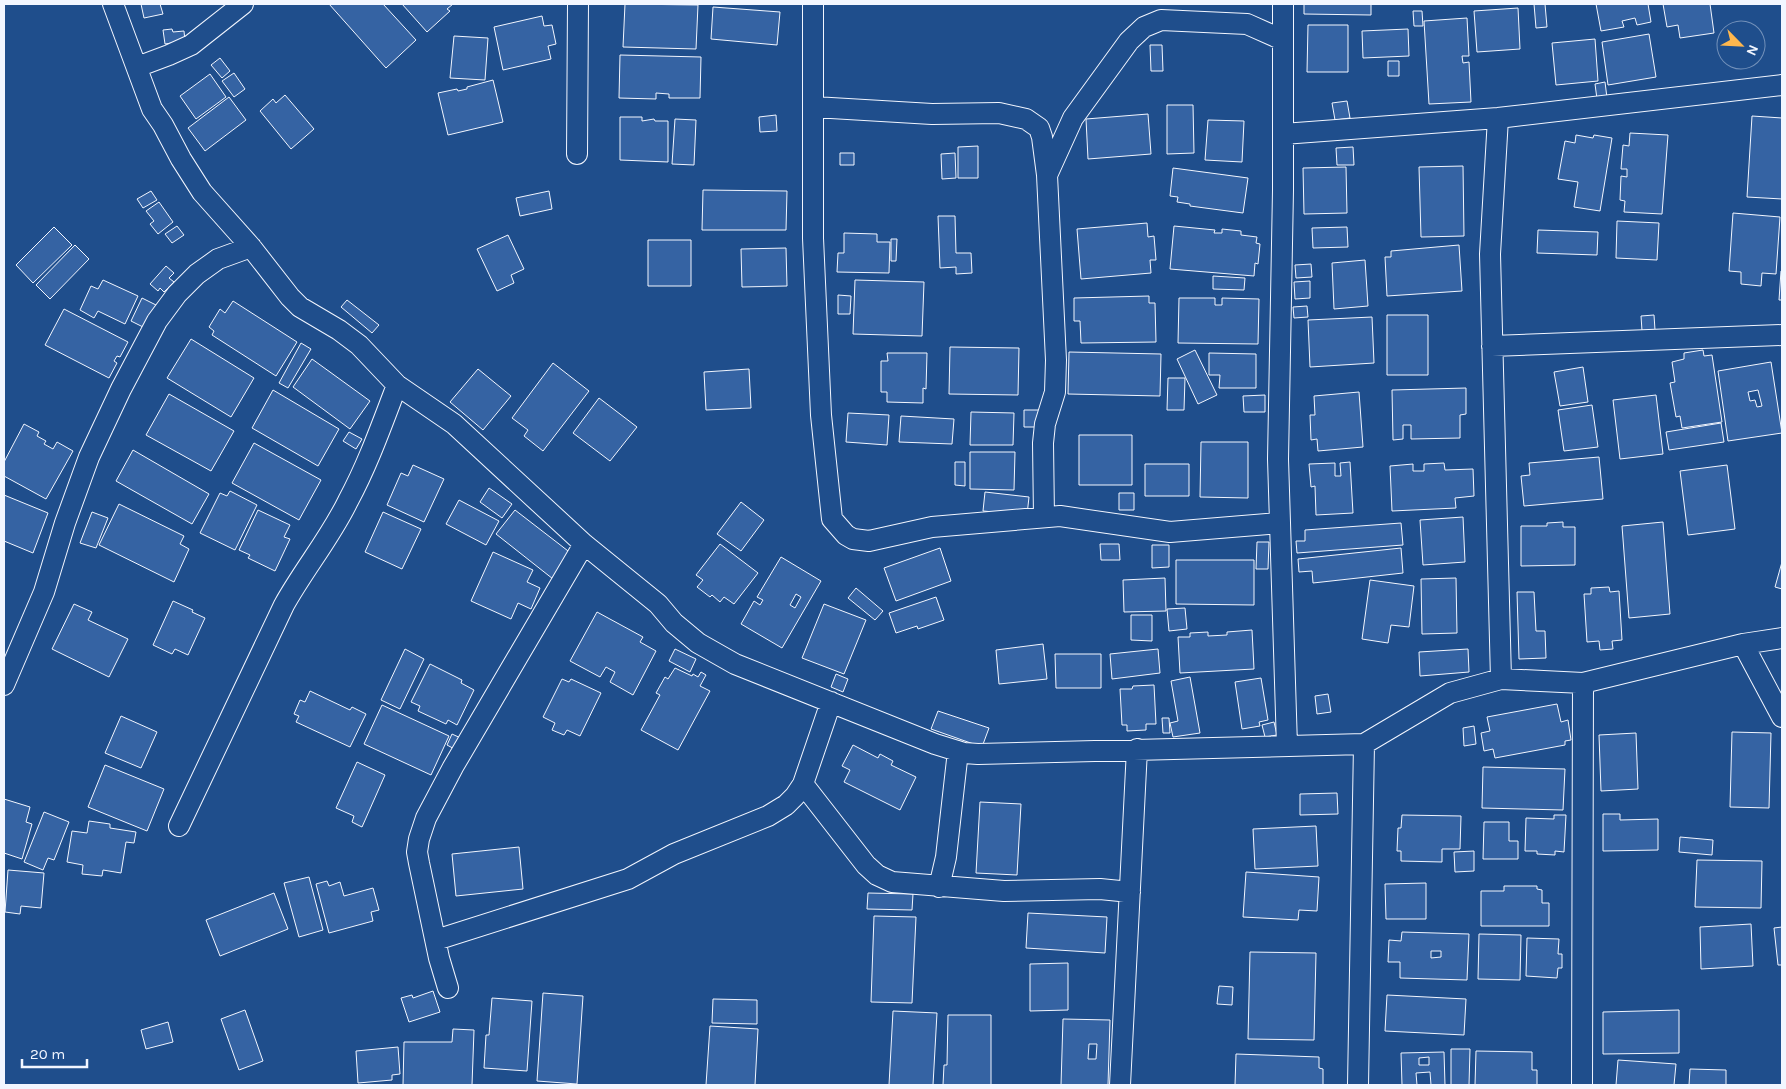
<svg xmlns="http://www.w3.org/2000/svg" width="1786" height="1089" font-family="Karla,sans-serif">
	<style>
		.building { fill: #3563a3; stroke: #f2f6ff; fill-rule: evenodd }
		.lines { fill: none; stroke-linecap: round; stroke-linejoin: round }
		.street-casing { stroke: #f2f6ff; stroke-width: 22 }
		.street { stroke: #1f4e8c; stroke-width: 20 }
	</style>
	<rect width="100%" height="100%" fill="#1f4e8c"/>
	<path class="building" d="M141,4h19l3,10 -19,4z
		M329,4h54l33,36 -30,28z
		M402,4h51l-6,5 3,2 -23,21z
		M625,4l73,1 -2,44 -73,-2z
		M1304,4h67v11l-67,-1z
		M1534,4h11l2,23 -11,1z
		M1596,4h52l3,18 -14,3 -2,-7 -13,3 2,6 -23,4z
		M1663,4h47l4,29 -34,5 -2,-13 -11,2z
		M713,7l67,5 -3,33 -66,-6z
		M1518,8l2,41 -43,3 -3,-41z
		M1413,11h9l1,15h-9z
		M542,16l2,10 8,-1 4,19 -8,2 3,13 -48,11 -9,-43z
		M1467,18l2,38h-7l1,7 6,-1 2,40 -42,2 -5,-83z
		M1308,25h40v47h-41z
		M172,29l1,3 11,-1 1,10 -20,3 -2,-14z
		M1408,29l1,27 -46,2 -1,-27z
		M1649,34l7,43 -48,8 -6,-43z
		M454,36l34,2 -3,42 -35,-2z
		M1595,39l3,42 -42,4 -4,-42z
		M1150,45h12l1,26h-12z
		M620,55l81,2 -1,41h-31v-4l-13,-1v6l-37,-1z
		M220,58l10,13 -8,7 -11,-13z
		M1388,61h11v15h-11z
		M234,73l11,16 -11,8 -12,-16z
		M210,74l16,23 -30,22 -16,-23z
		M493,80l10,42 -55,13 -10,-42 19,-4 1,2 9,-2v-2z
		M1605,82l2,16 -10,1 -2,-15z
		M285,95l29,34 -23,20 -31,-38 13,-12 3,4z
		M229,97l17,23 -41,31 -17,-23z
		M1347,101l3,17 -15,2 -3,-17z
		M1167,105h26l1,48 -27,1z
		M1148,114l3,40 -63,5 -2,-40z
		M776,115l1,16 -17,1 -1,-15z
		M1752,116l30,2v81l-35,-2z
		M620,117h22v4l12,-2 1,2h13v41l-48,-2z
		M675,119l21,1 -2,45 -22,-1z
		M1208,120l36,1 -2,41 -37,-2z
		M1630,133l38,2 -6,79 -38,-2 1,-11 -5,-1 1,-24 6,1v-8h-6l2,-24 6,1z
		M1576,135l17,3 1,-3 18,3 -12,73 -26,-4 4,-25 -20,-3 7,-38 10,2z
		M978,146v32h-20v-31z
		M1353,147l1,18h-17l-1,-17z
		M840,153h14v12h-14z
		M955,153l1,25 -14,1 -1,-25z
		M1463,166l1,70 -43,1 -2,-70z
		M1346,167l1,46 -43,1 -1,-46z
		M1173,168l75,10 -5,35 -53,-7v-2l-13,-2 1,-5 -8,-1z
		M703,190l84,1 -1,39h-84z
		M151,191l6,9 -14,8 -6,-9z
		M549,191l3,18 -32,7 -4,-18z
		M159,202l14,20 -15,12 -8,-10 4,-3 -8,-10z
		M1733,213l47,4 -4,57 -14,-1 -1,13 -20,-2v-12l-12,-1z
		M938,216h17l1,37h15l1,20 -16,1v-7l-16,1z
		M1617,221l42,2 -2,37 -41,-2z
		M1147,223l1,14 6,-1 2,24h-6l1,13 -70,6 -4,-50z
		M177,226l7,9 -12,8 -7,-9z
		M1174,226l41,4 -1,3h8v-4l19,2v4l16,2 -1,6 4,1 -2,20 -3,-1 -1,13 -84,-7z
		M54,227l18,18 -39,38 -17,-18z
		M1347,227l1,20 -35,1 -1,-20z
		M1538,230l60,2 -1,23 -60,-2z
		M844,233l33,1v8h13l-1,31 -52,-1 1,-19h6z
		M508,235l16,34 -13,6 3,8 -17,8 -20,-42z
		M891,239h6l-1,22h-5z
		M648,240h43v46h-43z
		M75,245l14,14 -39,40 -14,-14z
		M1459,245l3,46 -75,5 -2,-39h6v-6z
		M786,248l1,38 -45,1 -1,-38z
		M1365,260l3,46 -34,3 -2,-46z
		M1311,264l1,13 -16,1 -1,-13z
		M166,266l8,7 -5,5 5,4 -10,10 -4,-4 -2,3 -8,-7z
		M1781,271h1v29h-3z
		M1213,276l32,2 -1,12 -31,-1z
		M103,280l35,16 -13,28 -27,-13 -4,7 -14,-8 11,-24 7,3z
		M855,280l69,2 -2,54 -69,-2z
		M1310,281v17l-15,1 -1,-17z
		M838,295l13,1 -1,18h-12z
		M1149,296v7h6l1,39 -75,1 -1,-22h-6v-23z
		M142,298l14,7 -11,23 -14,-7z
		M1179,298h36v7h7v-7l37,1 -1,45 -80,-1z
		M347,300l32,25 -7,8 -31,-26z
		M233,301l64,41 -21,34 -64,-41 2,-4 -5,-4 11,-18 5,4z
		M1307,306l1,11 -14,1 -1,-11z
		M64,309l64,33 -8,15 -3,-1 -3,5 3,2 -8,15 -64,-33z
		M1387,315h41v60h-41z
		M1654,315l1,15 -13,1 -1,-15z
		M1372,317l2,46 -64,4 -2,-47z
		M191,339l63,39 -23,39 -64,-39z
		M301,343l10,6 -23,39 -9,-5z
		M950,347l69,1 -1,47 -69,-1z
		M1195,350l22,45 -19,9 -21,-45z
		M1703,350l1,6 8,-1 10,67 -40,6 -2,-12 -4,1 -6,-34 5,-1 -3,-20 12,-3v-6z
		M1069,352l92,2 -1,42 -92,-2z
		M887,353h40l-1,36 -3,-1v15l-36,-1v-10h-6v-31h7z
		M1209,353l47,1v34h-37l1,-13h-11z
		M312,359l58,42 -20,28 -57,-42z
		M1771,362l11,71 -54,8 -10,-70zM1758,390l4,16 -5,1 -2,-7 -5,1 -2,-9z
		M553,363l36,28 -46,60 -19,-15 4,-6 -16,-12z
		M1583,367l5,35 -28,4 -6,-34z
		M478,369l33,27 -28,34 -33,-28z
		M749,369l2,39 -45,2 -2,-38z
		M1168,378h17l-1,32h-17z
		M1466,388v26l-6,1v23l-49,1v-14h-8v14l-10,1 -1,-50z
		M273,390l66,39 -21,37 -66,-38z
		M1359,392l4,55 -45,4 -1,-12 -6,1 -1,-25h5l-1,-19z
		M169,394l65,37 -23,40 -65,-36z
		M1265,395v17h-21l-1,-16z
		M1656,395l7,59 -43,5 -7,-59z
		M599,398l38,29 -27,34 -37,-28z
		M1592,405l6,42 -34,4 -6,-41z
		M1024,410h16v17h-16z
		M971,412l43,1 -1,32h-43z
		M848,413l41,2 -2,30 -41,-3z
		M901,416l53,3 -2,25 -53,-2z
		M1721,423l3,19 -55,8 -3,-18z
		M24,424l15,8 -2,4 9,5 -2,3 9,5 4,-7 16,9 -27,48 -42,-23v-14z
		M349,432l13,7 -6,10 -13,-8z
		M1079,435h53v50h-53z
		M1201,442h47v56l-48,-1z
		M254,443l67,37 -22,40 -67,-37z
		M133,450l76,44 -17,30 -76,-43z
		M970,452h45l-1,38 -44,-1z
		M1599,457l4,42 -79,7 -3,-30 9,-1 -1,-12z
		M955,462h10v24l-10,-1z
		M1350,462l3,51 -37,2 -1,-29 -4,1 -2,-23 26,-1v13h6l-1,-13z
		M1444,463l1,7 28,-1 1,27 -19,2 1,10 -64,3 -2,-45 23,-2v7h11v-7z
		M1145,464h44v32h-44z
		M413,465l31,14 -20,43 -37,-17 14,-32 7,3z
		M1727,465l8,64 -47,6 -8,-64z
		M489,488l23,16 -10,14 -22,-16z
		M230,491l27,14 -22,45 -35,-17 20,-40 7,3z
		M985,492l44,5 -2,18 -44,-4z
		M1119,493h15v17h-15z
		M4,495l44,18 -15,40 -29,-12z
		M459,500l40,21 -13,24 -40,-21z
		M741,502l23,18 -23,31 -24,-17z
		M119,504l65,32 -4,8 9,5 -15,33 -75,-37z
		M258,510l32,15 -6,12 6,2 -15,32 -27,-13 2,-3 -11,-5z
		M515,510l57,44 -19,25 -57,-45z
		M92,512l16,6 -12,30 -16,-5z
		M383,512l38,17 -19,40 -37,-17z
		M1463,517l2,45 -42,3 -3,-45z
		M1563,522v5h12v38l-54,1v-40h26v-3z
		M1663,522l7,92 -41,4 -7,-92z
		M1401,523l2,22 -106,8 -1,-12h9v-11z
		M1257,542h12l-1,27h-12z
		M720,544l38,29 -24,31 -10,-7 -4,5 -8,-7 -2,2 -13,-10 6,-7 -7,-5z
		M1100,544h19l1,16h-19z
		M1152,545h17v22l-17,1z
		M940,548l11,33 -55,20 -12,-33z
		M1401,548l2,25 -90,10 -1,-12 -13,1 -1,-13z
		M493,552l40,18 -6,12 13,6 -9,21 -13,-6 -7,16 -40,-18z
		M781,557l40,24 -39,67 -41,-24 13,-23 6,4 3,-5 -6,-3zM796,594l5,3 -6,11 -5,-3z
		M1176,560h78v45l-78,-1z
		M1782,562v27l-7,-2z
		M1165,578l1,33 -42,1 -1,-32z
		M1456,578l1,55 -35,1 -1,-55z
		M1370,580l44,6 -5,41 -18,-2 -3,18 -26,-4z
		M1609,587l1,5 9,-1 3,49 -10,1 1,8 -13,1 -1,-9 -12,1 -3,-48h7v-6z
		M856,588l27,23 -8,9 -27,-22z
		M1517,592h17l2,39h9l1,27 -27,1z
		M936,597l8,23 -26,9 -1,-3 -21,7 -7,-20z
		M173,601l20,9 -1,2 13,6 -17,37 -13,-6 -3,5 -19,-9z
		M74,604l18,8 -4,8 40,19 -19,38 -57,-28z
		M824,604l42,16 -22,54 -42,-16z
		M1185,608l2,21 -18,2 -2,-22z
		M597,612l46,25 -3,5 16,9 -23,44 -23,-13 5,-10 -9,-5 -6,10 -30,-16z
		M1131,615h21v26l-21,-1z
		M1252,630l2,39 -74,4 -2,-36h12v-4l18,-1v4l19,-1v-3z
		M1043,644l4,35 -48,5 -3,-34z
		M405,649l19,10 -24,50 -19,-9z
		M675,649l21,10 -6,13 -21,-11z
		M1158,649l2,24 -48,6 -2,-25z
		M1468,649l1,23 -49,4 -1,-24z
		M1055,654h46v34h-45z
		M430,664l32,16 -1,3 13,7 -17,35 -9,-5 -2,4 -28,-13 2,-5 -9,-4z
		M675,668l17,8 1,-2 5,3 3,-5 5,3 -6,11 10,5 -32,59 -37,-20 19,-35 -4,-2 9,-16 3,2z
		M836,674l12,5 -5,13 -12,-5z
		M1190,677l10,56 -27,4 -3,-14 8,-2 -7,-40z
		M1261,678l7,42 -9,2 1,4 -18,3 -7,-47z
		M562,679l7,3 2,-3 30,14 -21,43 -13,-6 -3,5 -12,-5 3,-7 -12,-6z
		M1154,685l2,39h-10v6l-19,1v-6h-5l-2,-36h12l1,-3z
		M310,691l40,19 2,-3 14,7 -16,33 -54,-25 3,-6 -5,-2 6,-14 5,2z
		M1328,694l3,18 -14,2 -2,-18z
		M1557,704l4,18 7,-2 3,20 -6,1v4l-70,13 -2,-9 -9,2 -3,-18 9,-2 -3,-14z
		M382,705l67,31 -18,39 -67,-31z
		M938,711l51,17 -7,19 -51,-18z
		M121,716l36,16 -16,36 -36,-15z
		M1162,718h7l1,15h-7z
		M1274,722l3,13 -12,2 -3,-12z
		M1474,726l2,18 -12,2 -1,-18z
		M1732,732l39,1 -2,75 -39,-1z
		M1636,733l2,56 -37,2 -2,-56z
		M452,734l13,6 -5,12 -13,-7z
		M853,745l25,13 2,-4 13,7 -2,4 25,12 -16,33 -56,-28 6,-12 -8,-4z
		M357,762l28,13 -23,52 -10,-5 2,-6 -18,-8z
		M105,765l59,24 -17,42 -59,-24z
		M1483,767l82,2 -2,41 -81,-2z
		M1337,793l1,21 -38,1v-21z
		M4,799l26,8 -4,15 6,2 -10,35 -18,-6z
		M980,802l41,2 -4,71 -41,-2z
		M44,812l25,10 -15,38 -6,-2 -5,12 -19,-8z
		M1603,814h17v6l38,-1v31l-55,1z
		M1402,815l59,1 -1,33h-18v13l-41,-1v-10h-4l1,-23h3z
		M1554,815h12l-2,37 -9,-1v4l-18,-1v-3h-12l1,-33 28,1z
		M89,821l21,3v4l26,4 -2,11 -8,-1 -5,31 -18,-3 -1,6 -20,-2 1,-9 -16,-3 5,-31 15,2z
		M1484,822h25v19h9v18h-35z
		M1316,826l2,40 -63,3 -2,-40z
		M1680,837l33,3 -1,15 -33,-3z
		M519,847l4,42 -67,7 -4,-42z
		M1474,851v20l-19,1 -1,-20z
		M1697,860l65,1 -1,47 -66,-1z
		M8,870l36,3 -3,35 -20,-2 -1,8 -15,-2z
		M1246,872l73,5 -2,34 -18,-1 -1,10 -55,-3z
		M309,877l14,53 -24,7 -15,-54z
		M327,881l2,5 11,-4 4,14 29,-8 6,22 -8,2 2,9 -44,12 -13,-49z
		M1426,883v36h-40l-1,-35z
		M1504,886h33v3l5,1v13h7v23h-68v-35h23z
		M274,893l14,36 -68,27 -14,-36z
		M868,893l45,1 -1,16 -45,-1z
		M1028,913l79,4 -2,36 -79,-5z
		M874,916l42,1 -4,86 -41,-1z
		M1751,924l2,42 -52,3 -1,-42z
		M1782,927v38h-4l-4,-37z
		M1402,932l67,2 -2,46 -67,-2v-16h-12l1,-22 12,1zM1431,951h10v6l-10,1z
		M1479,934l42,1 -1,45 -42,-1z
		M1527,938l32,1 -1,15h4v14h-4l-1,10 -31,-2z
		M1250,952l66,1 -2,87 -66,-1z
		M1068,963v47l-38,1v-47z
		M1219,986l14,1 -1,18 -15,-1z
		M433,991l7,21 -31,10 -8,-24 11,-3 1,3z
		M543,993l40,3 -6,88 -40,-3z
		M1387,995l79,4 -2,36 -79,-4z
		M492,998l40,3 -5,70 -43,-3 2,-33h3z
		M713,999l44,1v24l-45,-1z
		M245,1010l18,51 -24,9 -18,-51z
		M1679,1010v43l-76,1v-42z
		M893,1011l44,2 -4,72h-44z
		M948,1015h43v70h-48l1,-20h3z
		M1063,1019l47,1 -2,65h-47zM1089,1044h8l-1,15h-8z
		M168,1022l5,20 -27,7 -5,-19z
		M710,1026l48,3 -3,56h-49z
		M453,1029l21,1 -2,55h-69l1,-43h48z
		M398,1047l2,27 -8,1v5l-34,3 -2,-32z
		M1451,1049h19l-1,36h-18z
		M1476,1051l56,1v18h5v15h-62z
		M1444,1052l1,33h-14l-1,-13 -14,1 1,12h-15l-1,-32zM1429,1057v8h-10v-7z
		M1236,1054l83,3v11l4,1v16h-88z
		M1618,1060l58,4 -2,21h-58z
		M1690,1069l36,1v15h-37z"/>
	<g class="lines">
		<g class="street-casing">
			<path id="street" d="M113,4l39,105 11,16 18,34 21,33 49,55 39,50 10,10 39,23 20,15 38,40 57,39 130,120 74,60 16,19 24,20 37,21 200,80 29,9 14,1 386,-10 86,-51 51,-14 82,4 160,-39 39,-6
				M813,4v234l8,177 11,104 14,16 7,4 16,2 63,-14 128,-11 110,16 110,-9
				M1283,4v186l-5,269 9,287
				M137,67l32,-12 22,-10 52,-41
				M814,107l118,7 67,-1 27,6 13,9 3,9 5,38 9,185 -1,32 -10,32 -2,19 1,74
				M1498,118l-8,136 11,425
				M1283,134l215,-16 284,-33
				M577,154l1,-150
				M1048,173l25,-55 56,-77 15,-14 17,-7 86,4 36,16
				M1492,346l290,-11
				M1743,644l39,73
				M4,685l40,-93 21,-69 24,-66 32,-68 36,-68 20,-27 20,-20 21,-15 33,-12
				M803,784l63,81 11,10 15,7 112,9 96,-2 30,3
				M179,826l105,-221c20,-36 46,-67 64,-104 20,-37 34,-77 49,-116
				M939,887l7,-30 12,-106
				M436,940l192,-61 46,-25 94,-38 18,-11 9,-9 8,-12 28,-82
				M448,988l-9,-30 -20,-95 -2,-11 2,-13 7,-21 27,-51 131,-223
				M1120,1085l17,-336
				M1358,1085l6,-341
				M1582,1085l1,-402"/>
		</g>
		<use href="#street" class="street"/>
	</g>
	<rect width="1786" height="1089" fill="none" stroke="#f2f6ff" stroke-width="10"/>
	<g transform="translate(1741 45) rotate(114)"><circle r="24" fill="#1f4e8c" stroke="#7391ba"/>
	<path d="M0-4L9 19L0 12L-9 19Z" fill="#ffb74d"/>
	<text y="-8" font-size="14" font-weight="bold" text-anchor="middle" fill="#f2f6ff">N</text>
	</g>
	<path d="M22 1059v8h65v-8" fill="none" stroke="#f2f6ff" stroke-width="2.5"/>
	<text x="30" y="1059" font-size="15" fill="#f2f6ff" stroke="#1f4e8c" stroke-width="4" paint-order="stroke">20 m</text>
</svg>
